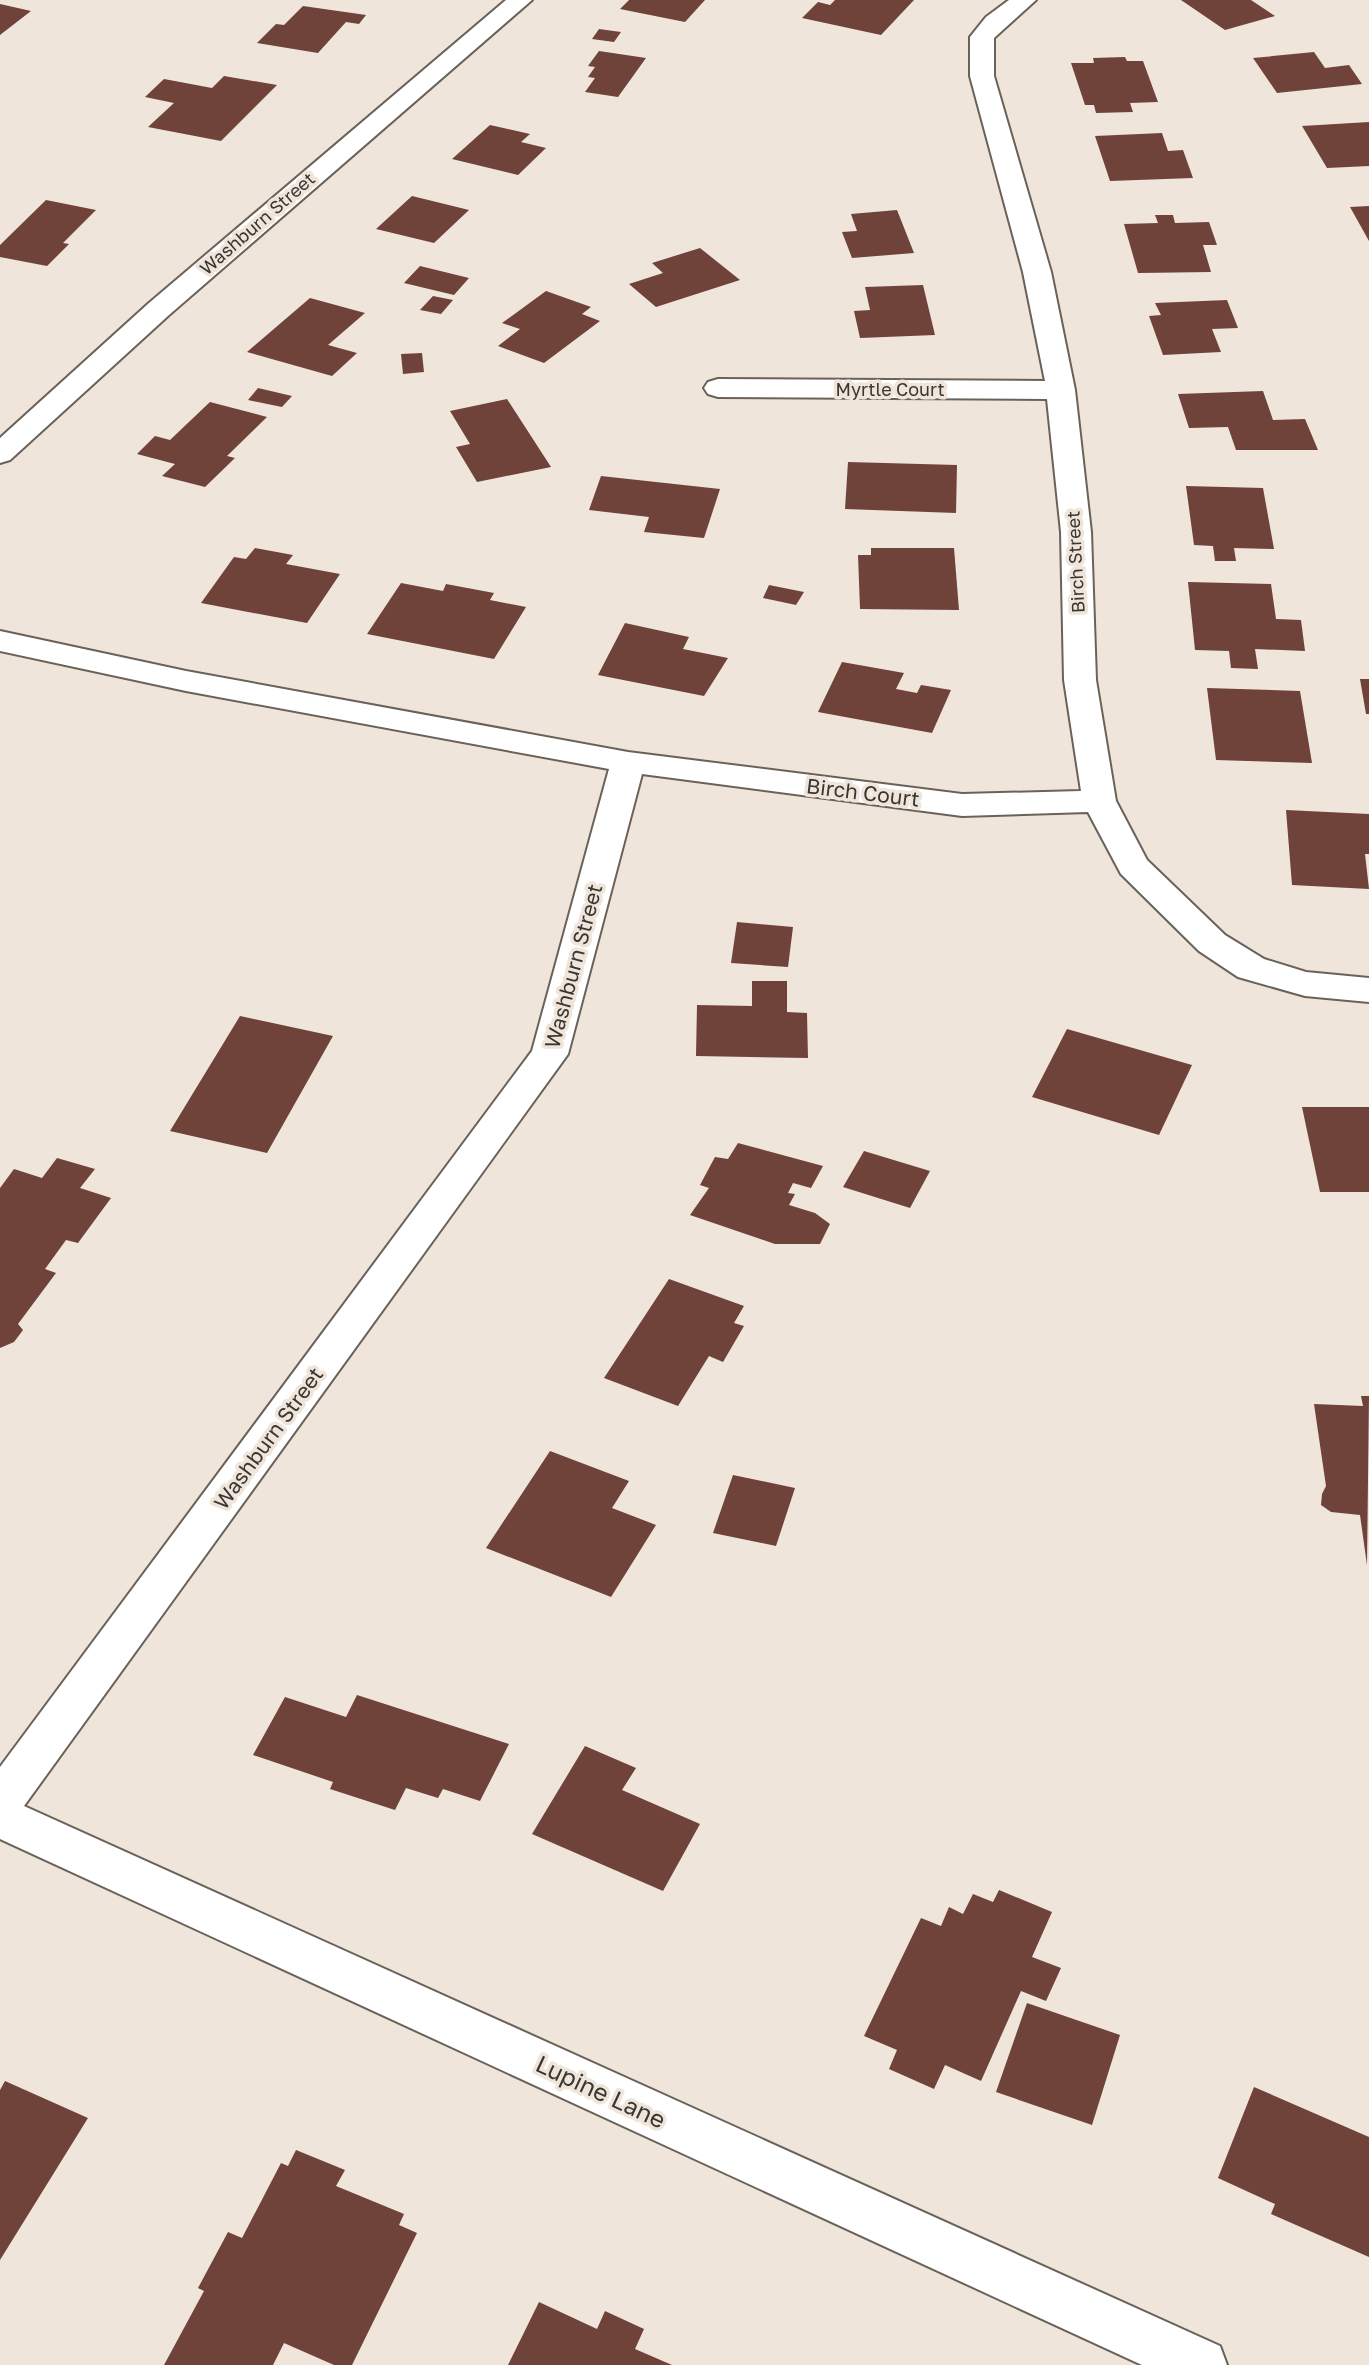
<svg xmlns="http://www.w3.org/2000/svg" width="1369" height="2365" font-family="'Golos Text',sans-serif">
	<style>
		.building { fill: #6f423a }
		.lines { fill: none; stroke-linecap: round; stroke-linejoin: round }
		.minor-casing { stroke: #6a6259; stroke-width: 4 }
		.minor { fill: #fff; fill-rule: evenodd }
		.labels { text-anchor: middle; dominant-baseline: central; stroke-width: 7; stroke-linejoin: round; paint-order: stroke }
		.far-street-label { font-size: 18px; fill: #3a3632; stroke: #efe5db }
		.street-label { font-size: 21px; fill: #3a3632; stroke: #efe5db }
		.near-street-label { font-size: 24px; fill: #3a3632; stroke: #efe5db }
	</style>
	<rect width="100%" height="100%" fill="#efe5db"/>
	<path class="building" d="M629,0h76l-20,22 -65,-13z
		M835,0h79l-33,35 -79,-17 16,-16 12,3z
		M1181,0h70l24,16 -50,14z
		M0,4l31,7 -31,24z
		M303,6l63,9 -7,9 -13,-2 -28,31 -61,-10 19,-19 8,1z
		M599,29l22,3 -7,10 -22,-3z
		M599,51l47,7 -28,39 -33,-5 10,-14 -7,-1 7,-10 -7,-1z
		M1314,52l11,16 24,-3 13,19 -85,9 -24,-35z
		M1125,57l2,4h16l15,41 -28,1 3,9 -37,1 -2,-8h-9l-14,-42h23l-1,-5z
		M224,76l53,9 -56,56 -73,-14 26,-24 -29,-6 19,-18 48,9z
		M1369,122v44l-42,2 -25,-42z
		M490,125l40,9 -9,8 25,6 -28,27 -66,-16z
		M1162,133l6,18 15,-1 10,28 -83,3 -15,-45z
		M412,196l57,14 -35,33 -58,-14z
		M46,200l50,10 -33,33 6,1 -22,22 -47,-9v-12z
		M1369,206v35l-19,-34z
		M897,210l17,43 -62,5 -10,-26 15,-1 -6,-17z
		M1155,215h18l2,8 34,-1 8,23h-14l8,27 -73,1 -14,-49 34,-1z
		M700,248l40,32 -84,27 -27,-23 34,-11 -11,-10z
		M420,266l49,12 -15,17 -50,-12z
		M923,285l12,50 -75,3 -6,-27 16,-1 -5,-23z
		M546,291l45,16 -9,7 18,7 -56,42 -46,-17 22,-17 -18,-6z
		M433,296l20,4 -12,14 -21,-4z
		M310,298l55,15 -37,32 29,8 -25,23 -85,-24z
		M1227,300l11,28 -26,1 9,23 -58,3 -14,-39 12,-1 -6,-12z
		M422,353l2,19 -21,2 -2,-20z
		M258,388l34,8 -10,11 -34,-7z
		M1263,391l10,29 32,-1 13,31h-82l-8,-23 -39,1 -11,-34z
		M507,399l44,68 -74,15 -21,-35 14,-3 -20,-33z
		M210,402l57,15 -40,39 8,2 -30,29 -43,-11 13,-12 -38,-10 18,-18 15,4z
		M848,462l109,3 -1,48 -111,-4z
		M601,476l119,13 -16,49 -60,-6 5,-15 -60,-7z
		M1186,486l77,2 11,61 -40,-1 2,13h-21l-2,-15 -19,-1z
		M255,548l38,7 -7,9 54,10 -33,49 -106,-20 33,-46 12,2z
		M871,548h83l5,62 -99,-1 -2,-54h13z
		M1188,582l83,2 5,35 25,1 4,31 -50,-2 3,20 -27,-1 -2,-17 -34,-1z
		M401,583l42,8 3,-7 48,9 -4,7 36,7 -32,52 -127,-25z
		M769,585l35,7 -8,13 -33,-7z
		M625,623l64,14 -6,12 45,9 -24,38 -106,-21z
		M842,662l62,11 -8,16 21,4 4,-8 30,5 -19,43 -114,-21z
		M1360,679h9v35h-3z
		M1207,688l93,3 12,72 -96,-3z
		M1286,810l83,4v40h-4l4,35 -77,-4z
		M737,922l56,5 -5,40 -57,-4z
		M752,981h35v31l20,1 1,45 -112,-2 1,-51 55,1z
		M240,1016l93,20 -66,117 -97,-22z
		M1067,1029l125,36 -33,70 -127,-38z
		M1302,1107h67v85h-49z
		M738,1143l85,23 -12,22 -18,-5 -5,10 7,1 -6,11 26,8 15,11 -10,20h-45l-85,-29 19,-27 -9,-3 15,-28 13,2z
		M864,1151l66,20 -20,37 -67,-21z
		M57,1158l38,11 -15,19 31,10 -33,45 -12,-3 -21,29 11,4 -38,51 5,6 -9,12 -14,6v-160l14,-19 28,9z
		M669,1279l75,27 -10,17 10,3 -21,36 -14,-6 -31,50 -74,-28z
		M1361,1396h8l-2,169 -7,-50 -29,-3 -10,-7 1,-11 4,-8 -12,-82 49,2z
		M550,1451l79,30 -17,27 44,17 -45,72 -125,-49z
		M733,1475l62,13 -19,58 -63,-13z
		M357,1695l152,49 -29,57 -37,-12 -5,9 -32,-10 -11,22 -65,-21 3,-7 -80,-27 32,-58 61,20z
		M585,1746l51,22 -14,22 78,34 -37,67 -131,-57z
		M999,1890l53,22 -20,45 29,11 -15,33 -25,-10 -40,90 -36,-16 -11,24 -45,-20 8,-19 -33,-14 57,-118 20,8 8,-19 14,7 10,-20 20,8z
		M1027,2003l93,32 -28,90 -96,-33z
		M5,2081l83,37 -88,142v-170z
		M1254,2087l115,50v120l-98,-43 4,-10 -57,-26z
		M296,2150l49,20 -9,16 68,28 -5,11 18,8 -65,132h-18l-50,-22 -11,22h-109l40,-74 -6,-3 30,-56 14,6 39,-75 7,3z
		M539,2302l58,27 8,-18 39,18 -9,20 37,16h-164z"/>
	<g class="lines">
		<g class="minor-casing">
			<path id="minor" d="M506,0h26l-363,315 -159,145 -10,3v-25l149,-135z
				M1009,0h27l-42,38v38l57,196 24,118 16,142 5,148 20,121 31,59 78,75 39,24 42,13 63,6v24l-64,-6 -67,-19 -39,-26 -78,-77 -33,-62 -126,4 -320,-42 -74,280 -544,752 1196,540 7,19h-85l-1142,-526v-72l532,-716 77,-282 -423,-78 -186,-40v-20l186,40 442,81 334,42 119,-3 -17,-111 -3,-148 -14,-133 -329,-2 -10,-3 -4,-6 4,-6 10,-3 327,2 -22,-109 -53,-196v-39l16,-20z"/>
		</g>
		<use href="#minor" class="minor"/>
	</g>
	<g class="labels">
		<g class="far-street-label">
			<text transform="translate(257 223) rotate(-41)">Washburn Street</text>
			<text x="890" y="389">Myrtle Court</text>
			<text transform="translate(1075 562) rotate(-93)">Birch Street</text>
		</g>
		<g class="street-label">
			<text transform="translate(863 792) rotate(7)">Birch Court</text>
			<text transform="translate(573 966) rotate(-75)">Washburn Street</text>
			<text transform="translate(268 1438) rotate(-54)">Washburn Street</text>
		</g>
		<g class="near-street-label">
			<text transform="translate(601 2091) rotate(25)">Lupine Lane</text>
		</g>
	</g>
</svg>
